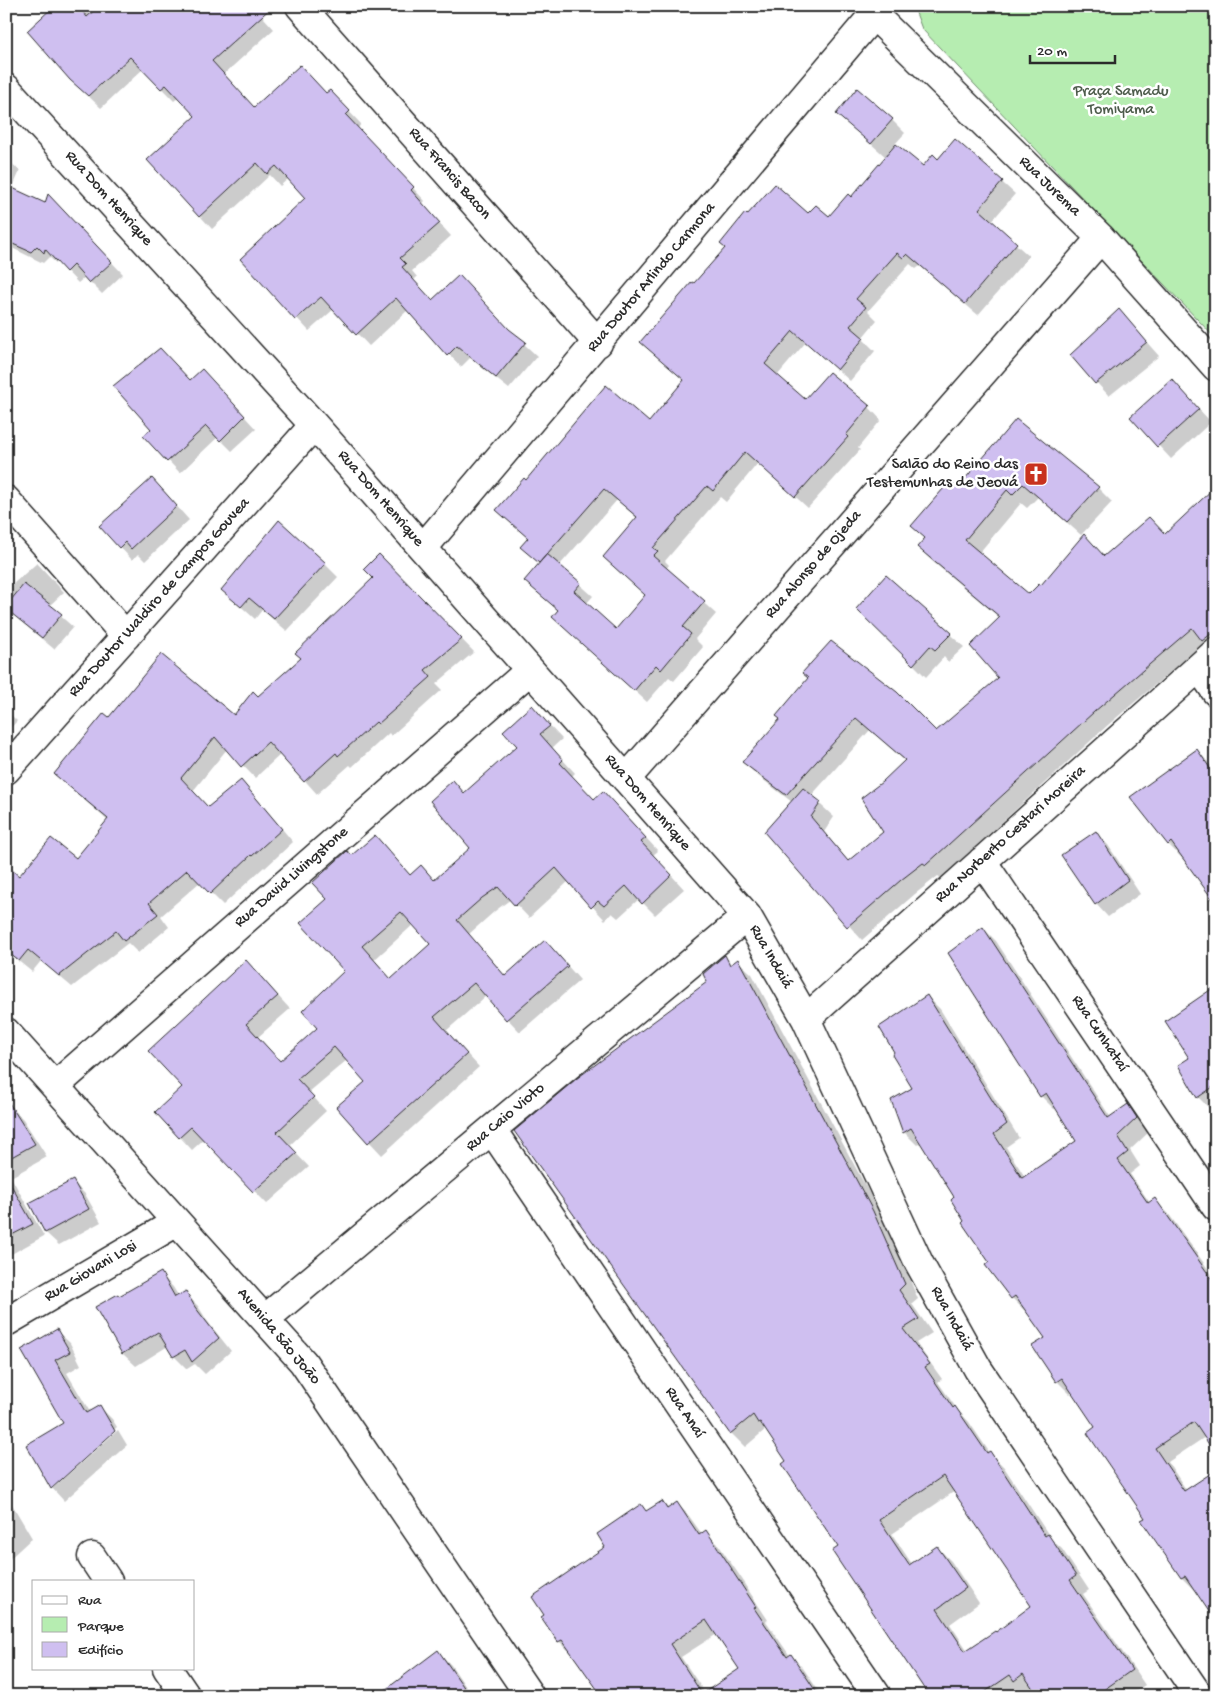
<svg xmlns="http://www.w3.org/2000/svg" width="1222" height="1702" font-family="'Gochi Hand',sans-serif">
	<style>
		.green { fill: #b6edb1; stroke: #708c6e }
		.shadow { fill: #0003; fill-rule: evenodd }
		.building { fill: #cfbff0; stroke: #2b2b2b; fill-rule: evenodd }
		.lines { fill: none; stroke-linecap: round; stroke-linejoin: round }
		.minor-casing { stroke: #2b2b2b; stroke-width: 31 }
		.minor { stroke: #fff; stroke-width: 28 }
		.labels { text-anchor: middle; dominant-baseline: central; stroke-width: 5; stroke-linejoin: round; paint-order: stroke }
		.park-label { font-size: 16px; fill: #4e5c4c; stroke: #fff }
		.street-label { font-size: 16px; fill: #2b2b2b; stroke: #fff }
		.poi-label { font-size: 16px; fill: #2b2b2b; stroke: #fff; text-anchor: end }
	</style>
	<rect width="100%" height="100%" fill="#fff"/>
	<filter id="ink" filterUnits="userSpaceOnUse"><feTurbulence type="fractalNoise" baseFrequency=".02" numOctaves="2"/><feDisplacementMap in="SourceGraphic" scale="10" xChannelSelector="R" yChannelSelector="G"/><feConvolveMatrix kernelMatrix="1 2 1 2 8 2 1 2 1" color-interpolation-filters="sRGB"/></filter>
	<g filter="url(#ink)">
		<path class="green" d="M918,6h298v333l-294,-310 -6,-16z"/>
		<path class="shadow" d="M56,6h197l21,23 -51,46 32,34 71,-15 16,10 19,20 -3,4 67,73 -3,3 29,32 -39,35 5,6 -3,3 18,21 80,32 25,23 -28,33 -39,-31 -9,9 -53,-57 -39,36 -35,-37 -25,22 -67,-72 65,-61 -18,-20 -9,8 -10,-11 -58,54 -63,-69 48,-44 -18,-19 -5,4 -31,-32 -42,39 -17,-16z
			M837,114l55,6 13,13 -10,11 28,24 15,-7 17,-21 60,54 -24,28 38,34 -51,59 -58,-49 -4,3 -6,-5 -42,47 9,9 -15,18 13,13 -25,30 -44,-39 -29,34 28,25 64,6 12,13 -23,28 2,2 -52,58 -50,-45 -32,39 -6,-5 -55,64 4,4 -3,4 50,45 -21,25 8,8 -29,34 -5,-4 -22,25 -81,-73 -7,-18 -34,-30 15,-17 -18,-17 7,-8 -3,-58 123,-57 36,-43 9,-96 114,-70 21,3 22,-19 35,-42zM617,500l20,18 9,77 -30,36 -30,-27 7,-8 -34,-30z
			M6,158l14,13 -8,18 33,16 15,3 63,66 -21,20 -17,-17 -7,6 -21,-22 -1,2 -7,-6 -6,6 -33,-16 -4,8z
			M1119,311l40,45 -50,40 -38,-41z
			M1172,381l39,41 -40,37 -39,-42z
			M190,382h23l43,47 -24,22 -14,-14 -38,36 -35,-37 7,-7z
			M1016,421l82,67 14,14 -31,33 -43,-38 -11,11 -6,-5 -42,50 50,43 12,-10 63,-29 61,-22 51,-47v165l-11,-11 -97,83 -167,153 -3,-2 -23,18 -53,46 -97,-108 27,-30 -35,-27 -13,-13 38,-43 28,-40 126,53 63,-54 1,-60 -68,-57 -14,-14 40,-58zM870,730l35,31 -22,22 1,49 -35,30 -25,-30 10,-15 -23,-21z
			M164,492l25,28 -44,41 -7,-7 -6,6 -12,-13z
			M37,563l27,29 -15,14 24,21 -19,22 -48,-40v-19z
			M325,564l13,13 -51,54 -25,-21 -7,9 -19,-17z
			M392,568l82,84 -38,32 6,6 -51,46 -2,-3 -37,34 -2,-2 -33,29 -36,-40 -26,24 -28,-29 -34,42 15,18 33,-28 12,13 40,48 -28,26 -1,-1 -41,38 -23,-23 -39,34 8,11 -31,26 -10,-10 -56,44 -31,-26 -9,11 -26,-21 13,-73 57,-18 32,-39 -53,-47 54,-55 125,-3 24,-18 44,-40z
			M886,577l78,70 -16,15 -4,-5 -18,20 -68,-68z
			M6,710l11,11 -11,12z
			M544,720l18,19 -10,9 23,25 -3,3 22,24 22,5 42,46 -5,4 31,34 -29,26 -16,-16 -21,19 -6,-5 -7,7 -36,-39 -40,37 -18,-19 -16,12 -26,23 37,43 52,-22 22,25 -60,52 -34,-36 -40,35 33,36 -97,88 -44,-47 29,-26 -20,-22 -38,32 17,19 -37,35 20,21 -42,37 -63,-65 -12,11 -12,-13 4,-50 74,-113 32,35 -32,28 23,25 37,-34 27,-57 -16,-72 23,-42 23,-21 36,40 23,5 38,-33 -19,-66 12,12 54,-47zM414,924l18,21 -40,35 -18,-20z
			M1197,750l19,21v130l-33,-42 -15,-15z
			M1096,833l12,12 32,49 -32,23 -12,-13z
			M983,928l13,13 115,177 17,-12 13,13 8,13 -19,18 10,16 -10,8 20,29 4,-3 14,13 48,67v173l-11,-16 -37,25 19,29 8,100 -13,-13 -39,-58 3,-2 -49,-90 -24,-36 -3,2 -13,-13 -23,-34 12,-9 -19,-28 -2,1 -13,-13 -46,-76 -10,-24 -35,-55 -4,2 -13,-13 10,-43 13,-93 13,13 79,129 -13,9 19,30 52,-36 -21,-33 -2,1 -13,-13z
			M725,957l7,8 6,-4 14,13 135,252 31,73 -6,5 20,29 -16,10 26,36 -4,3 19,27 12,13 21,31 14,14 48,73 10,9 27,41 -6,4 62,91 -16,11h-17l-4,-4 -6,4h-171l-143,-235 -22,-32 -21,18 -14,-14 -23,-450zM955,1491l78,115 -37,28 -28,17 -18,-27 29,-21 -28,-42 -14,-14 -25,17 -20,-30z
			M1216,987v123l-3,2 -15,-15 -7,-39z
			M11,1107l12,12 24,38 -36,20 33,59 -38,21v-148z
			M72,1181l13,13 16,28 -42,23 -13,-12 -15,-29z
			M160,1274l13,13 6,10 6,-4 13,13 10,16 23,29 -26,23 -10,-10 -8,5 -13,-13 -6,-10 -32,20 -13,-12 -27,-46 24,-11z
			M57,1331l13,12 11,22 -14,8 23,39 10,-5 12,12 5,8 -64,58v3l65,-58 9,15 -63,56 -12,-13 13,-64 -42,-74z
			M6,1494l26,44 -26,24z
			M662,1502l7,7 8,-6 12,13 13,18 3,-2 13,12 26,38h-1l25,38 -2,1 24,35h1l12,12 19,28h-219l-31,-42 -13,-13 48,-94 34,-41 6,6zM717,1634l24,35 -36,24 -24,-36z
			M438,1652l13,13 21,31h-92z"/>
		<path class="building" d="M54,6h24l9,11 12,-11h174l-61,55 42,46 46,-42 26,28 4,-3 20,21 -4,4 68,72 -3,3 29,33 -40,35 6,6 -4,3 30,33 27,-25 50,54 17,13 -30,36 -39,-32 -10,10 -51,-58 -40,37 -35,-38 -26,23 -55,-61 65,-61 -29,-32 -9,8 -10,-11 -58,54 -52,-57 48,-44 -29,-31 -5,4 -31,-32 -42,39 -18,-16 -43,-49z
			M857,88l36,31 -22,25 -35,-30z
			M955,139l48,42 -24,28 38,34 -52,61 -58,-50 -4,4 -6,-5 -41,46 10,8 -16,19 14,12 -27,32 -44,-39 -28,33 40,35 24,-27 41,34 -24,29 2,2 -53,60 -50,-45 -32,39 -6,-5 -54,62 5,3 -5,5 52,45 -22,26 8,7 -30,36 -5,-5 -22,26 -82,-74 6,-7 -34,-29 23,-27 -8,9 -19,-16 8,-9 -32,-28 28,-32 2,2 80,-95 43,37 35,-42 -44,-38 52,-60 2,1 31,-35 -5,-4 25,-31 2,2 28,-31 33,29 8,-8 13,11 19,-22 3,3 45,-53 27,22 10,-12 5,5zM604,489l33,28 -34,40 42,38 -29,34 -42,-38 7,-8 -34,-29z
			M6,185l39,18 3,-9 64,68 -23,21 -16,-18 -7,7 -21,-23 -1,4 -7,-7 -6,6 -25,-11z
			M1119,309l28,33 -52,42 -25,-29z
			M160,348l30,32 12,-11 43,47 -25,25 -14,-15 -39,36 -24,-26 8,-7 -38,-43z
			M1172,379l27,30 -42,38 -27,-30z
			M1016,419l83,68 -32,35 -44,-38 -11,11 -5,-5 -42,50 64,54 10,-10 2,1 43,-51 20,22 45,-39 16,17 51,-48v144l-14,11 -10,-13 -98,84 -168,153 -3,-2 -22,17 -54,47 -83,-95 39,-44 18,14 -10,15 37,44 35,-29 -22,-34 21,-16 23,-22 -49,-42 -70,77 -44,-33 38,-43 -4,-3 32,-38 -6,-5 29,-32 66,51 39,39 62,-53 -28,-32 30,-29 -83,-70 8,-9 -14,-12 39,-45 8,6z
			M152,478l25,28 -46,43 -6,-7 -6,6 -20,-22z
			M279,520l47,43 -52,56 -25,-21 -8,9 -20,-17z
			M379,554l83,85 -37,31 6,7 -53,47 -2,-2 -38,34 -2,-3 -32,29 -36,-40 -27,25 -26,-30 -34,41 27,29 33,-27 41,49 -30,27 -1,-1 -41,39 -23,-24 -38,33 9,11 -34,27 -8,-10 -57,45 -31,-26 -9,11 -13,-10v-86l13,11 32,-38 25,20 32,-39 -54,-45 50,-61 5,4 52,-63 73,61 19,-24 5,5 43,-38 -6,-5 78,-75 -9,-9z
			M886,575l66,58 -17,17 -5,-4 -17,19 -57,-56z
			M24,584l38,30 -20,24 -36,-29v-3z
			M532,705l18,21 -10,8 23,26 -3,3 34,36 9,-8 43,47 -5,4 31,33 -30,29 -16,-18 -22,20 -6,-5 -7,7 -35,-40 -41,38 -17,-19 -16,11 -25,22 48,56 40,-36 23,26 -62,54 -32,-37 -40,34 33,37 -99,89 -32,-36 29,-25 -31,-35 -37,32 17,18 -37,35 20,21 -44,39 -62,-65 -12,11 -24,-26 27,-25 -34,-36 98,-91 32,36 -32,28 34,37 37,-33 -15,-17 42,-40 -44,-48 27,-24 -15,-16 35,-32 5,4 23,-20 35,40 11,-10 13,15 36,-32 -40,-47 23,-21 11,13 53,-47 -14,-15zM401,912l29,32 -39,35 -29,-33z
			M1197,749l19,28v127l-45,-62 -3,3 -38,-48z
			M1096,831l32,49 -33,25 -34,-50z
			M983,927l125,191 20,-14 9,14 -19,18 10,16 -10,8 30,43 7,-5 61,87v170l-22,-33 -39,26 29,43 32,-21v152l-31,-46 -4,2 -40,-58 4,-2 -58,-85 8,-6 -33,-49 -6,4 -24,-36 13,-8 -30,-42 -4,3 -26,-34 4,-3 -27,-39 2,-2 -13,-21 3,-3 -43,-69 -8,5 -12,-33 21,-12 -20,-33 2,-3 -15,-25 48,-32 80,129 -13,10 28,44 54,-37 -30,-48 -6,4 -92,-144z
			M725,955l5,10 8,-6 135,252 32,73 -6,6 20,29 -16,10 27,35 -5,3 28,41 2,-2 32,47 3,-2 55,85 3,-2 28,42 -6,4 62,90 -37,26h-57l-15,-22 -9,7 -4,-6 -31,21h-50l-97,-145 6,-4 -56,-83 4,-3 -26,-39 -2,1 -5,-8 -23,19 -216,-303 62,-52 131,-97 -4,-8zM943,1476l88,130 -35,26 -1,-1 -30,20 -28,-42 29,-21 -29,-42 -28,19 -30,-45z
			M1216,986v99l-19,13 -19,-33 11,-7 -24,-37z
			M6,1098l29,46 -29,16z
			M6,1176l27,48 -27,14z
			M73,1180l16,29 -44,24 -16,-30z
			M161,1272l14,25 11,-6 9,16 24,31 -27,24 -7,-12 -12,7 -15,-25 -36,22 -27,-47 23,-13 1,2z
			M57,1329l13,23 -15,8 31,53 14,-8 15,26 -64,58 -25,-44 37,-22 -42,-73z
			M662,1501l5,8 10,-7 22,33 7,-5 26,39h-1l25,38 -2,1 33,49 4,-3 28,42h-217l-40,-56 -4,2 -17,-25 3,-2 -12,-18 73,-50 -8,-13 44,-30 5,7zM706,1620l33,49 -37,25 -32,-50z
			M438,1650l32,46h-93z"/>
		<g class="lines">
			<g class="minor-casing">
				<path id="minor" d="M300,6l298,337
					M874,15l227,223 115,129
					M6,88l308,337 433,491 59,103 113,244 59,106 221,327
					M6,500l120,136
					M423,548l458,-542
					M1199,667l17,25
					M6,770l308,-345
					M626,779l475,-541
					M982,861l234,346
					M806,1019l410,-367
					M6,1032l297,330 227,334
					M55,1086l475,-416
					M492,1130l385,566
					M265,1319l482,-403
					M6,1322l171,-100
					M92,1557l16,24
					M167,1668l19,28"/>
			</g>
			<use href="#minor" class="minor"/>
		</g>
	</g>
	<defs>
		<g id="church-square" transform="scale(1.25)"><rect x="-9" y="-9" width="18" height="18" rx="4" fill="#c8321e" stroke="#fff"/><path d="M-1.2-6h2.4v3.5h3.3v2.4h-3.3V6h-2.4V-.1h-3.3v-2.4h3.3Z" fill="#fff"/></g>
	</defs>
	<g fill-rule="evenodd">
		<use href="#church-square" x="1036" y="474"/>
	</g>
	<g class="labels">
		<g class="park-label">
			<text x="1121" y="92">Praça Samadu<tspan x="1121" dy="18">Tomiyama</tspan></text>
		</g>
		<g class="street-label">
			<text transform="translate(449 174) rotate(49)">Rua Francis Bacon</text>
			<text transform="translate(1049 187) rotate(44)">Rua Jurema</text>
			<text transform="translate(108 199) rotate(48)">Rua Dom Henrique</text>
			<text transform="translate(652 278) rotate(-50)">Rua Doutor Arlindo Carmona</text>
			<text transform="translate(380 499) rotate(49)">Rua Dom Henrique</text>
			<text transform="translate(814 565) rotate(-49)">Rua Alonso de Ojeda</text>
			<text transform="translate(160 598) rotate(-48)">Rua Doutor Waldiro de Campos Gouvea</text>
			<text transform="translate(647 803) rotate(49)">Rua Dom Henrique</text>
			<text transform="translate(1011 835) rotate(-42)">Rua Norberto Cestari Moreira</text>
			<text transform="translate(292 878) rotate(-41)">Rua David Livingstone</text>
			<text transform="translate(770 957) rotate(60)">Rua Indaiá</text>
			<text transform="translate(1099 1034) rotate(56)">Rua Cunhataí</text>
			<text transform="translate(506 1118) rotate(-40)">Rua Caio Vioto</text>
			<text transform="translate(91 1272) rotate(-31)">Rua Giovani Losi</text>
			<text transform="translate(951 1319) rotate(61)">Rua Indaiá</text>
			<text transform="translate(278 1337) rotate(50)">Avenida São João</text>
			<text transform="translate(684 1413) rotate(56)">Rua Anaí</text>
		</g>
		<g class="poi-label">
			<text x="1018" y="465">Salão do Reino das<tspan x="1018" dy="18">Testemunhas de Jeová</tspan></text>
		</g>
	</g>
	<rect width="1222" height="1702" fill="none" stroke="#fff" stroke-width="25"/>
	<rect x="12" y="12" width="1197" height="1677" fill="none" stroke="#2b2b2b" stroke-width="2" filter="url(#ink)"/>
	<rect x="32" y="1580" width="162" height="90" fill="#ffffff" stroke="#aaaaaa"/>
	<rect x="42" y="1596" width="25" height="8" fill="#ffffff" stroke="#aaaaaa"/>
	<text x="78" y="1604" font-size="15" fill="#2b2b2b">Rua</text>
	<rect x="42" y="1617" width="25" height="15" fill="#b6edb1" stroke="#aaaaaa"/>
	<text x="78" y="1630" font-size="15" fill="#2b2b2b">Parque</text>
	<rect x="42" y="1642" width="25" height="15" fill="#cfbff0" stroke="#aaaaaa"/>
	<text x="78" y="1654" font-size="15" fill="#2b2b2b">Edifício</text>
	<path d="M1030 55v8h85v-8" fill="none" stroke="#2b2b2b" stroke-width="2.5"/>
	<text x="1037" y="55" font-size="15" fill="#2b2b2b" stroke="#ffffff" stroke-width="4" paint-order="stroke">20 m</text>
</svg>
